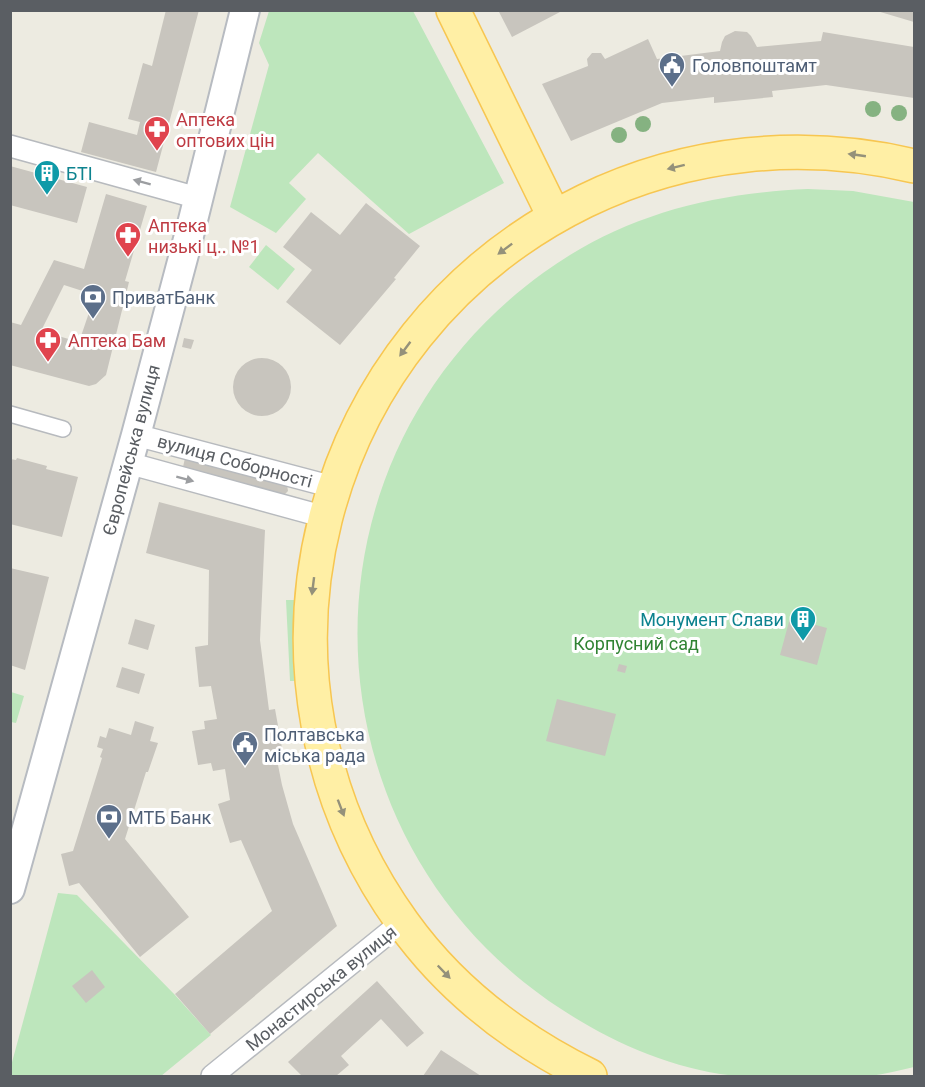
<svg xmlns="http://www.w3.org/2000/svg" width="925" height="1087" font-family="Roboto,sans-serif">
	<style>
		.green { fill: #bde6bc }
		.building { fill: #c8c5be; fill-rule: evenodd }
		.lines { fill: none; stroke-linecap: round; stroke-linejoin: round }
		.pedestrian-casing { stroke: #b7babe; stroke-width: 18 }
		.minor-casing { stroke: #b7babe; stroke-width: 24 }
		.secondary-casing { stroke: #b7bbc1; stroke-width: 32 }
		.primary-casing { stroke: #f7c651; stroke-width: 36 }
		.pedestrian { stroke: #fff; stroke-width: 15 }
		.minor { stroke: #fff; stroke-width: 21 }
		.secondary { stroke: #fff; stroke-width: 28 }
		.primary { stroke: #ffefa5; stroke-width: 33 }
		.tree { fill: #85b281 }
		.oneway { fill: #94917a }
		.oneway2 { fill: #9c9ea1 }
		.labels { text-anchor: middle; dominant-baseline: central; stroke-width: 6; stroke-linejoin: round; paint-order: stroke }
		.service-label { font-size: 18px; fill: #4e5e75; stroke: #fff; text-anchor: start }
		.health-label { font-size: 18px; fill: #be3a42; stroke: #fff; text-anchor: start }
		.culture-label { font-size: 18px; fill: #0d838f; stroke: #fff; text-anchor: start }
		.street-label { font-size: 18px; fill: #5a5e63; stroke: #fff }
		.park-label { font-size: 18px; fill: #308333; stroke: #fff }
	</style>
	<rect width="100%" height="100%" fill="#edebe1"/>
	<path class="green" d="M269,11h144l91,172 -95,51 -91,-81 -29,30 17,16 -30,34 -46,-26 39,-142 -10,-22z
		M808,189l45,2 61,11v865c-14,3 -29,7 -44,9 -20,2 -41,0 -61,0 -23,0 -46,2 -69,0 -52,-3 -113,-27 -158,-54 -281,-163 -303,-558 -39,-749 80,-58 168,-80 265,-84z
		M266,245l29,24 -17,21 -29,-23z
		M286,600h8l4,81h-8z
		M11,692l13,4 -8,27 -5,-1z
		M58,893l19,2 98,100 36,40 -50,41h-150v-10z"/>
	<path class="building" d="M166,10h33l-43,162 -75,-20 8,-30 48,13 3,-13 -12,-3 15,-56 9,3z
		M498,10h61l1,2 -48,25z
		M914,10v12l-37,-11v-1z
		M735,31l12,1 4,4 6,11 64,-6 2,-9 91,15v51l-88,-13 -54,6 1,6 -59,6v-6l-52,6 -91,38 -29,-57 46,-18 -1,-7 5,-6h9l4,6 43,-20 9,20 63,-8 2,-9 3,-6z
		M10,166l77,21 -10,36 -67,-18z
		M106,194l41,12 -22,75 4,1 -23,93 -10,9 -7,2 -79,-21v-43l11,3 33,-65 30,9zM64,285l31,10 -16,47 -38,-11z
		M366,203l54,43 -26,32 2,1 -56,66 -54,-43 26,-32 -29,-23 28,-35 29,23z
		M184,338l10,2 -3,9 -9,-2z
		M233 387a29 29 0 1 1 58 0a29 29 0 1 1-58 0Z
		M17,458l30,8 -1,3 32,8 -16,60 -52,-13v-65l6,1z
		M185,458l102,27 1,6 -5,5 -100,-29z
		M159,502l106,28 -5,110 9,70 6,-1 9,50 -7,1 5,25 11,39 44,102 -127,108 -35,-40 97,-83 -31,-71 -11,3 -12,-39 12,-4 -5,-31 -12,2 -2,-8 -13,2 -6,-34 13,-2 -1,-8 13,-2 -6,-33 -12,1 -4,-40 13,-2 1,-75 -63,-17z
		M10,568l39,9 -24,93 -15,-5z
		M790,618l37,10 -10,37 -37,-10z
		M135,619l20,6 -7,25 -20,-6z
		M619,664l8,2 -2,7 -8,-2z
		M122,667l23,7 -6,20 -23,-7z
		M557,699l59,15 -11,42 -59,-15z
		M135,721l19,6 -4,14 8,2 -10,29h-2l-21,67 64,78 -49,40 -61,-74 -10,3 -8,-32 12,-3 29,-93 -2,-1 3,-8 -6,-2 3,-11 6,2 3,-10 22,7z
		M92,970l13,17 -19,16 -14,-17z
		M377,981l47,52 -17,14 -26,-28 -40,37 8,9 -13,11h-34l-14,-14z
		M441,1050l40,26h-58z"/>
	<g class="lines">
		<g class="pedestrian-casing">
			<path id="pedestrian" d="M10,414l53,15"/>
		</g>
		<g class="minor-casing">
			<path id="minor" d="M10,146l188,52
				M136,435l197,52
				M128,463l197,54
				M212,1076l190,-154"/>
		</g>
		<g class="secondary-casing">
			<path id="secondary" d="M10,889l126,-454 56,-211 53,-214"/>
		</g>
		<g class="primary-casing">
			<path id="primary" d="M453,10l101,206
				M590,1076c-73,-36 -139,-86 -187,-153 -178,-247 -90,-589 182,-722 103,-50 218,-61 329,-35"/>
		</g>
		<use href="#pedestrian" class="pedestrian"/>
		<use href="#minor" class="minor"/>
		<use href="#secondary" class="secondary"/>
		<use href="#primary" class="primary"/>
	</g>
	<g class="tree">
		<circle cx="873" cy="109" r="8"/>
		<circle cx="899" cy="113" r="8"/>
		<circle cx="643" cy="124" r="8"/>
		<circle cx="619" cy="135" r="8"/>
	</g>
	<defs><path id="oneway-solid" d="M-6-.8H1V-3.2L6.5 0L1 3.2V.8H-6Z" transform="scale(1.5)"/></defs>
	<g class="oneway">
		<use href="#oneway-solid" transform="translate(857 155) rotate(-172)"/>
		<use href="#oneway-solid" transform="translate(676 167) rotate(166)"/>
		<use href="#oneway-solid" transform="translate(505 249) rotate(143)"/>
		<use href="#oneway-solid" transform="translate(405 349) rotate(127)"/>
		<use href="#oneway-solid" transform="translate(313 586) rotate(97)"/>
		<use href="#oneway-solid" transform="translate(341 808) rotate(69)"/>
		<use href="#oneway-solid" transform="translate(444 972) rotate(46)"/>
	</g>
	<g class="oneway2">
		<use href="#oneway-solid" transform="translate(142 182) rotate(-165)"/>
		<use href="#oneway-solid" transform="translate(185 479) rotate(15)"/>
	</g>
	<defs>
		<g id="civic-pin" transform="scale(1.35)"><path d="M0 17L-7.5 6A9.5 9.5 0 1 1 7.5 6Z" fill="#5c6f8a" stroke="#fff"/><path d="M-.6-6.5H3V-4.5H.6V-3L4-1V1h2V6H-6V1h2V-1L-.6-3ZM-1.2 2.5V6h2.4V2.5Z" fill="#fff"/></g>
		<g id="pharmacy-pin" transform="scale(1.35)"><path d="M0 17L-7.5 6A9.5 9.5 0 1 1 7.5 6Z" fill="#e0444e" stroke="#fff"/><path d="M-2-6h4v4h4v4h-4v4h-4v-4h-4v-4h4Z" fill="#fff"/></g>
		<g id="building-pin" transform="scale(1.35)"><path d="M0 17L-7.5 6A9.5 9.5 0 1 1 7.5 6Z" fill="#0f9aa8" stroke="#fff"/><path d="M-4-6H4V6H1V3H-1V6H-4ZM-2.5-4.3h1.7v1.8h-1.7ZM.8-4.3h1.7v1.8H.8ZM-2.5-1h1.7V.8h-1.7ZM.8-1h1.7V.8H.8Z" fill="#fff"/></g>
		<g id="bank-pin" transform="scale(1.35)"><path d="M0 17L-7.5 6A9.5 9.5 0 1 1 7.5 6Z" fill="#5c6f8a" stroke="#fff"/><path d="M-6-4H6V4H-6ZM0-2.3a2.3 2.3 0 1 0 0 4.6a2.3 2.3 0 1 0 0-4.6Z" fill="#fff"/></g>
	</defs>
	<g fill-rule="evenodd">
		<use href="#civic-pin" x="672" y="65"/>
		<use href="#pharmacy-pin" x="157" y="129"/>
		<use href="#building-pin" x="47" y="173"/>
		<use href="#pharmacy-pin" x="128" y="235"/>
		<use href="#bank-pin" x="93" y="297"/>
		<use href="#pharmacy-pin" x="48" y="340"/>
		<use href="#building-pin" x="803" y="619"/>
		<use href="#civic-pin" x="245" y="744"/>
		<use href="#bank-pin" x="109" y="817"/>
	</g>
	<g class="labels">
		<g class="service-label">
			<text x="692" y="65">Головпоштамт</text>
			<text x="112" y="297">ПриватБанк</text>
			<text x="264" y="734">Полтавська<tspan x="264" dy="21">міська рада</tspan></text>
			<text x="128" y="817">МТБ Банк</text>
		</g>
		<g class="health-label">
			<text x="176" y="119">Аптека<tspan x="176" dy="21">оптових цін</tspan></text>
			<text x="148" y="225">Аптека<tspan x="148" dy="21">низькі ц.. №1</tspan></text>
			<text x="68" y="340">Аптека Бам</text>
		</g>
		<g class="culture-label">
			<text x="66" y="173">БТІ</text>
			<text x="784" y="619" text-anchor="end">Монумент Слави</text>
		</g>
		<g class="street-label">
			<text transform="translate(131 450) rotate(-75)">Європейська вулиця</text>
			<text transform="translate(235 461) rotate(15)">вулиця Соборності</text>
			<text transform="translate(321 988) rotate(-39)">Монастирська вулиця</text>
		</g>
		<g class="park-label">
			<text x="636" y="643">Корпусний сад</text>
		</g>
	</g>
	<rect width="925" height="1087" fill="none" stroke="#5a5e63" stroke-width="24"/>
</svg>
